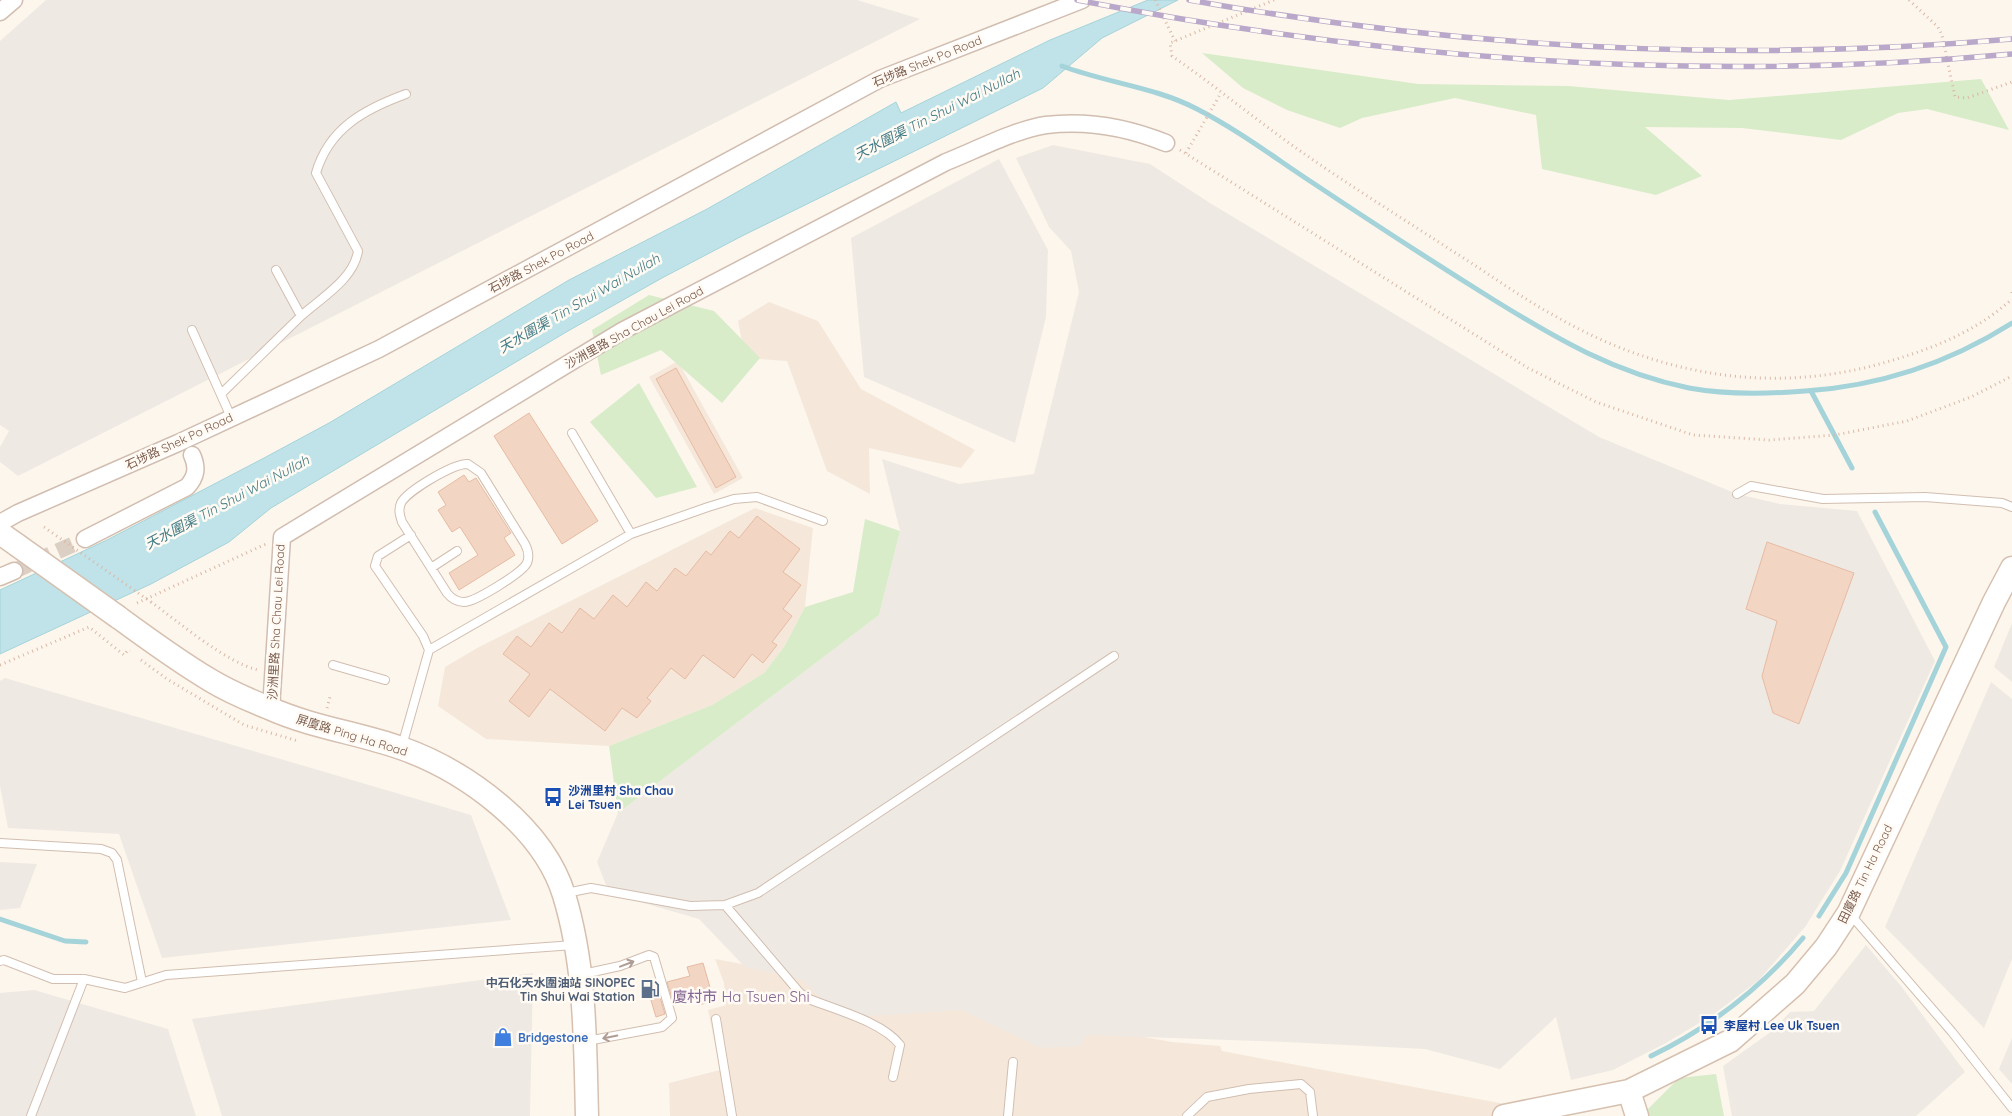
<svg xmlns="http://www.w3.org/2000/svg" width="2012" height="1116" font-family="Quicksand,'Noto Sans SC',sans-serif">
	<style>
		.residential { fill: #f5e8da }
		.industrial { fill: #efe9e4 }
		.green { fill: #d8ecc9 }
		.water { fill: #bfe3e8; stroke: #a5d3da }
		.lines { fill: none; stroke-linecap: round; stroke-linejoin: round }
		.stream { stroke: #a5d3da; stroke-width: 5 }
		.building { fill: #f3d5c3; stroke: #e6bba3 }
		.street-tunnel { stroke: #dcd0c4; stroke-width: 16; stroke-dasharray: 16 8; stroke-linecap: butt }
		.lane-casing { stroke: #d1beb0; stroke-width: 10 }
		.street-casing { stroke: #d1beb0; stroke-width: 19 }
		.secondary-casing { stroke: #d6c0b0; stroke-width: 25 }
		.path { stroke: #d9b8a5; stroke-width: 3; stroke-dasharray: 1 4; stroke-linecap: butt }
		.lane { stroke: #fff; stroke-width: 8 }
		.street { stroke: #fff; stroke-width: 16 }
		.secondary { stroke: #fff; stroke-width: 22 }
		.rail-casing { stroke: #b9a8c9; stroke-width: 5.5 }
		.rail { stroke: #fffaf3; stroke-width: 4; stroke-dasharray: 11; stroke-linecap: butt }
		.secondary-bridge-casing { stroke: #d6c0b0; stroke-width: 25; stroke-linecap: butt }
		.path-bridge { stroke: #d9b8a5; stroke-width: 3; stroke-dasharray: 1 4; stroke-linecap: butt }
		.secondary-bridge { stroke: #fff; stroke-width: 22 }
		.oneway { stroke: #af9d94 }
		.labels { text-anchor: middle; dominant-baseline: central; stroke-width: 5; stroke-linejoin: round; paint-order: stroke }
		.street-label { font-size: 12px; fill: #7a5c4d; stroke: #fffaf3 }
		.transit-label { font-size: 12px; font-weight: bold; fill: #164399; stroke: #fffaf3; text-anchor: start }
		.service-label { font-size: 12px; font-weight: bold; fill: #4e5e75; stroke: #fffaf3; text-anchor: end }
		.shop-label { font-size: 12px; font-weight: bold; fill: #366cbe; stroke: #fffaf3; text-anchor: start }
		.water-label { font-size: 14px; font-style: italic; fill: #437c86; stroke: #fffaf3 }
		.quarter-label { font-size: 15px; fill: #846695; stroke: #fffaf3 }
	</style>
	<rect width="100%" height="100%" fill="#fdf6ec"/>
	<path class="residential" d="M769,302l49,19 43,68 114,61 -14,18 -92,-20 1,46 -43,-23 -40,-110 -42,-3 -7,-37z
		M678,361l65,117 -29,16 -65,-117z
		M755,508l58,20 -8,79 -21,40 -20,26 -52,32 -103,41 -123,-7 -48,-33 7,-39 34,-20z
		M715,959l457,83 48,4 2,5 346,65h-898l-1,-33 51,-13 -12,-60 18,-5 -2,-22z"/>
	<path class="industrial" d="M46,0h811l63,19 -902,457 -18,-14v-15l9,-16 -9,-6v-384z
		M1053,145l97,19 60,39 389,234 138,57 43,10 77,7 78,150 -95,210 -35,56 -46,53 -45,34 -48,29 -53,27 -42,10 -15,-63 -56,52 -75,-20 -139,-7 -199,-7 -7,11 -39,2 -80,-38 -122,8 -36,-38 -58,-13 -46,-48 -90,-26 -12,-31 21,-49 261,-198 21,-84 -18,-72 77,25 75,-10 45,-182 -8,-41 -22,-24 -33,-69z
		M999,159l49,91 -2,67 -31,126 -151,-66 -13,-139z
		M2012,623v59l-18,-15z
		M5,678l466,137 40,105 -349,38 -43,-124 -111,-6 -8,-42v-105z
		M1991,682l21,17v260l-28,69 -99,-101z
		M0,862l37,2 -17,44 -20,2z
		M1866,945l35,41 64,86 -49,44h-184l-9,-50 49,-35 18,-19 24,-1z
		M533,973l-3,143h-308l-30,-97z
		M34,990l134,39 28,87h-196v-123z
		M2012,1038v46l-13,-15z"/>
	<path class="green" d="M1202,53l216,31 150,2 161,14 252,-21 28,51 -82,-21 -29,4 -57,27 -99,-12 -97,-1 57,49 -46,19 -114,-26 -6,-54 -81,-17 -93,20 -22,10 -53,-18 -44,-22z
		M649,295l65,16 46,47 -38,45 -61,-53 -60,25 -9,-45z
		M639,383l58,104 -41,11 -66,-76z
		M865,519l35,12 -21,84 -261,198 -9,-67 103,-41 52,-32 20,-26 21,-40 48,-15z
		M1716,1074l8,42h-76l-2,-5 33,-33z"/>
	<path class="water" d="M1148,0h30l-76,38 -59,50 -301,148 -80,42 -94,53 -297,177 -42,34 -78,42 -151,70v-64l107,-50 157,-82 65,-35 240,-143 138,-71 189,-107 5,11 149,-73z"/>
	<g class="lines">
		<path class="stream" d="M1062,66c45,17 93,21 135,43 41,21 78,49 116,74 60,40 120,79 181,117 63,39 121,73 195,88 38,7 78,6 116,3 74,-5 144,-28 207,-68
			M1811,391l41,77
			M1819,916l27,-43 100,-226 -71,-135
			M0,919l65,22 21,1
			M1651,1056c58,-28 111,-69 152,-118"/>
	</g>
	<path class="building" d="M676,368l60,109 -20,11 -60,-109z
		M529,413l69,108 -36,23 -68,-108z
		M464,475l5,7 7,-4 35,55 -7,5 11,17 -56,35 -10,-17 29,-18 -18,-28 -8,5 -14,-22 8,-5 -8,-13z
		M757,516l43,33 -17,23 18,13 -18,24 9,7 -20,26 5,3 -14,18 -11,-9 -18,24 -31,-23 -18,24 -14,-11 -24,30 4,3 -14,17 -15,-10 -17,23 -55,-42 -21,28 -20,-16 21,-27 -27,-20 14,-18 14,11 18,-24 13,10 18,-25 14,11 19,-24 14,12 19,-25 11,9 18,-23 11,8 20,-25 5,4 19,-24 9,7z
		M1767,542l87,31 -55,151 -26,-11 -11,-37 15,-55 -31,-12z
		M703,963l11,38 -16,4 -2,-6 -22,6 -7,-23 23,-6 -3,-9z
		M659,994l6,20 -9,3 -6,-20z"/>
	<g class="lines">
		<path class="street-tunnel" d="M14,571l71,-32"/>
		<g class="lane-casing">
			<path id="lane" d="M301,316c20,-18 53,-37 57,-65l-42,-78c13,-45 49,-64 90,-79
				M192,330l39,87
				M221,394l80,-78 -25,-46
				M572,433l59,101
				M468,464l13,9 44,71c3,6 5,12 2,19 -5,10 -52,39 -63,39 -8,0 -13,-4 -17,-9l-45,-71c-2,-6 -4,-12 -1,-19 6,-12 53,-40 67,-39z
				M1737,494l14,-8 72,13 102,-2 77,6 10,4
				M411,535l-33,21 -3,10 48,70 6,14
				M431,568l26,-17
				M333,665l52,15
				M402,746l27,-96 202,-116 77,-27 26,-8 23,-2 66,24
				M0,843l101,6 11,4 5,7 25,122
				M566,893l25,-5 99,18 35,-1 33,-12 356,-237
				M725,905l75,88 9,6c27,11 74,23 91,46l-7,32
				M1850,914l102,118 60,76
				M0,961l4,-1 49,19h31l41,9 41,-13 408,-30
				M583,974l37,-8 29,-11 5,2 18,61 -10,9 -75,14
				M716,1019l16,97
				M31,1116l53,-137
				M1008,1116l5,-54
				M1187,1116l20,-19 42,-8 52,-5 9,8 3,24"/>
		</g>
		<g class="street-casing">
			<path id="street" d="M0,12l14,-12
				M0,523l18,-10 160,-70 201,-94 501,-270 202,-79
				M85,539l102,-52c9,-10 11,-19 5,-32
				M0,577l14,-6
				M271,709l11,-172 340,-206 324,-169c28,-11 71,-33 100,-37 41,-5 83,3 120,18"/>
		</g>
		<g class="secondary-casing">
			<path id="secondary" d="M0,533l17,12
				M118,617c30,22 60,44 92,63 18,11 39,20 59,28 42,19 89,25 132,40 65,23 142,79 163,147 22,72 21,147 23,221
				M1629,1091l8,25
				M1504,1116l125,-25 101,-50 65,-57 31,-37 23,-35 145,-310 18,-34"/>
		</g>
		<path class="path" d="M1155,0l20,41
			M1274,0l-104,43 2,13c46,32 89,68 134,99 49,34 99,65 148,97 34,21 66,45 101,64 104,60 219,80 335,45 44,-13 87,-30 122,-62
			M1909,0l29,27 4,8 13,62 12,1 45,-16
			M1180,150l348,218 68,34 97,33 76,5 66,-5 72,-14 64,-24 41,-21
			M1186,153l35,-60
			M2012,292v5
			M151,602c28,20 74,60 107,68
			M137,603l129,-59
			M141,660l26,19 77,46 54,16
			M0,665l89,-38 35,28 4,-5 2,1
			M327,708l3,-11"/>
		<use href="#lane" class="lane"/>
		<use href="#street" class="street"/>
		<use href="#secondary" class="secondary"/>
		<g class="rail-casing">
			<path id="rail" d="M1077,0c308,60 623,83 935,54
				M1189,0c270,48 549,63 823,39"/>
		</g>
		<use href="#rail" class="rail"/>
		<g class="secondary-bridge-casing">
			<path id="secondary-bridge" d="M17,545l101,72"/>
		</g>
		<path class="path-bridge" d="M44,527l107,75"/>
		<use href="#secondary-bridge" class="secondary-bridge"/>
	</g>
	<defs><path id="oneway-shaft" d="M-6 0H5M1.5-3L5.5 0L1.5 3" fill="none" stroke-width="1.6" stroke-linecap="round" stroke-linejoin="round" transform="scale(1.25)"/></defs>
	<g class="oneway">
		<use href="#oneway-shaft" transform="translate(627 964) rotate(-21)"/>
		<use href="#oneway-shaft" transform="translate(610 1037) rotate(169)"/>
	</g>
	<defs>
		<g id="bus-bare" transform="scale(1.5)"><path d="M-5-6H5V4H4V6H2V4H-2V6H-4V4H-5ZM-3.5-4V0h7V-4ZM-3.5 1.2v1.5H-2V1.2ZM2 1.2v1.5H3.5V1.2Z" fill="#1a4fb4" stroke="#fffaf3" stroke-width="2.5" paint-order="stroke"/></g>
		<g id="fuel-bare" transform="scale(1.5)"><path d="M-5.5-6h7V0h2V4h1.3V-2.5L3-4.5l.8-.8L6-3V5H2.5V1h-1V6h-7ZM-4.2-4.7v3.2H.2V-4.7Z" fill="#5c6f8a" stroke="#fffaf3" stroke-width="2.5" paint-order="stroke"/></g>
		<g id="shop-bare" transform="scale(1.5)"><path d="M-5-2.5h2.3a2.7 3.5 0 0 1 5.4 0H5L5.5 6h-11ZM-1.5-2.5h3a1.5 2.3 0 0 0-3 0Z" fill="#3f7fe0" stroke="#fffaf3" stroke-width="2.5" paint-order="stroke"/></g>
	</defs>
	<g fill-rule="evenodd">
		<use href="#bus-bare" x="553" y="797"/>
		<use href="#fuel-bare" x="650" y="989"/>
		<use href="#bus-bare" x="1709" y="1025"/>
		<use href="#shop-bare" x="503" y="1037"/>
	</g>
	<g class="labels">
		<g class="street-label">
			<text transform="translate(927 61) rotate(-22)">石埗路 Shek Po Road</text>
			<text transform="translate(541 262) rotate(-28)">石埗路 Shek Po Road</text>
			<text transform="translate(634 327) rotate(-29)">沙洲里路 Sha Chau Lei Road</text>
			<text transform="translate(179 441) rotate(-25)">石埗路 Shek Po Road</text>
			<text transform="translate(276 622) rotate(-87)">沙洲里路 Sha Chau Lei Road</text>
			<text transform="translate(352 735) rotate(17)">屏廈路 Ping Ha Road</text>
			<text transform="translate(1865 874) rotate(-64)">田廈路 Tin Ha Road</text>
		</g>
		<g class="transit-label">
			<text x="568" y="790">沙洲里村 Sha Chau<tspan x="568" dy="14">Lei Tsuen</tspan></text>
			<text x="1724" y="1025">李屋村 Lee Uk Tsuen</text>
		</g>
		<g class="service-label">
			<text x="635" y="982">中石化天水圍油站 SINOPEC<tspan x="635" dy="14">Tin Shui Wai Station</tspan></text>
		</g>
		<g class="shop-label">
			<text x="518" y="1037">Bridgestone</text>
		</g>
		<g class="water-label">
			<text transform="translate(937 114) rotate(-27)">天水圍渠 Tin Shui Wai Nullah</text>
			<text transform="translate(579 303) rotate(-30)">天水圍渠 Tin Shui Wai Nullah</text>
			<text transform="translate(227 502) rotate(-28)">天水圍渠 Tin Shui Wai Nullah</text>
		</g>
		<g class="quarter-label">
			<text x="741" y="996">廈村市 Ha Tsuen Shi</text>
		</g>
	</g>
</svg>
